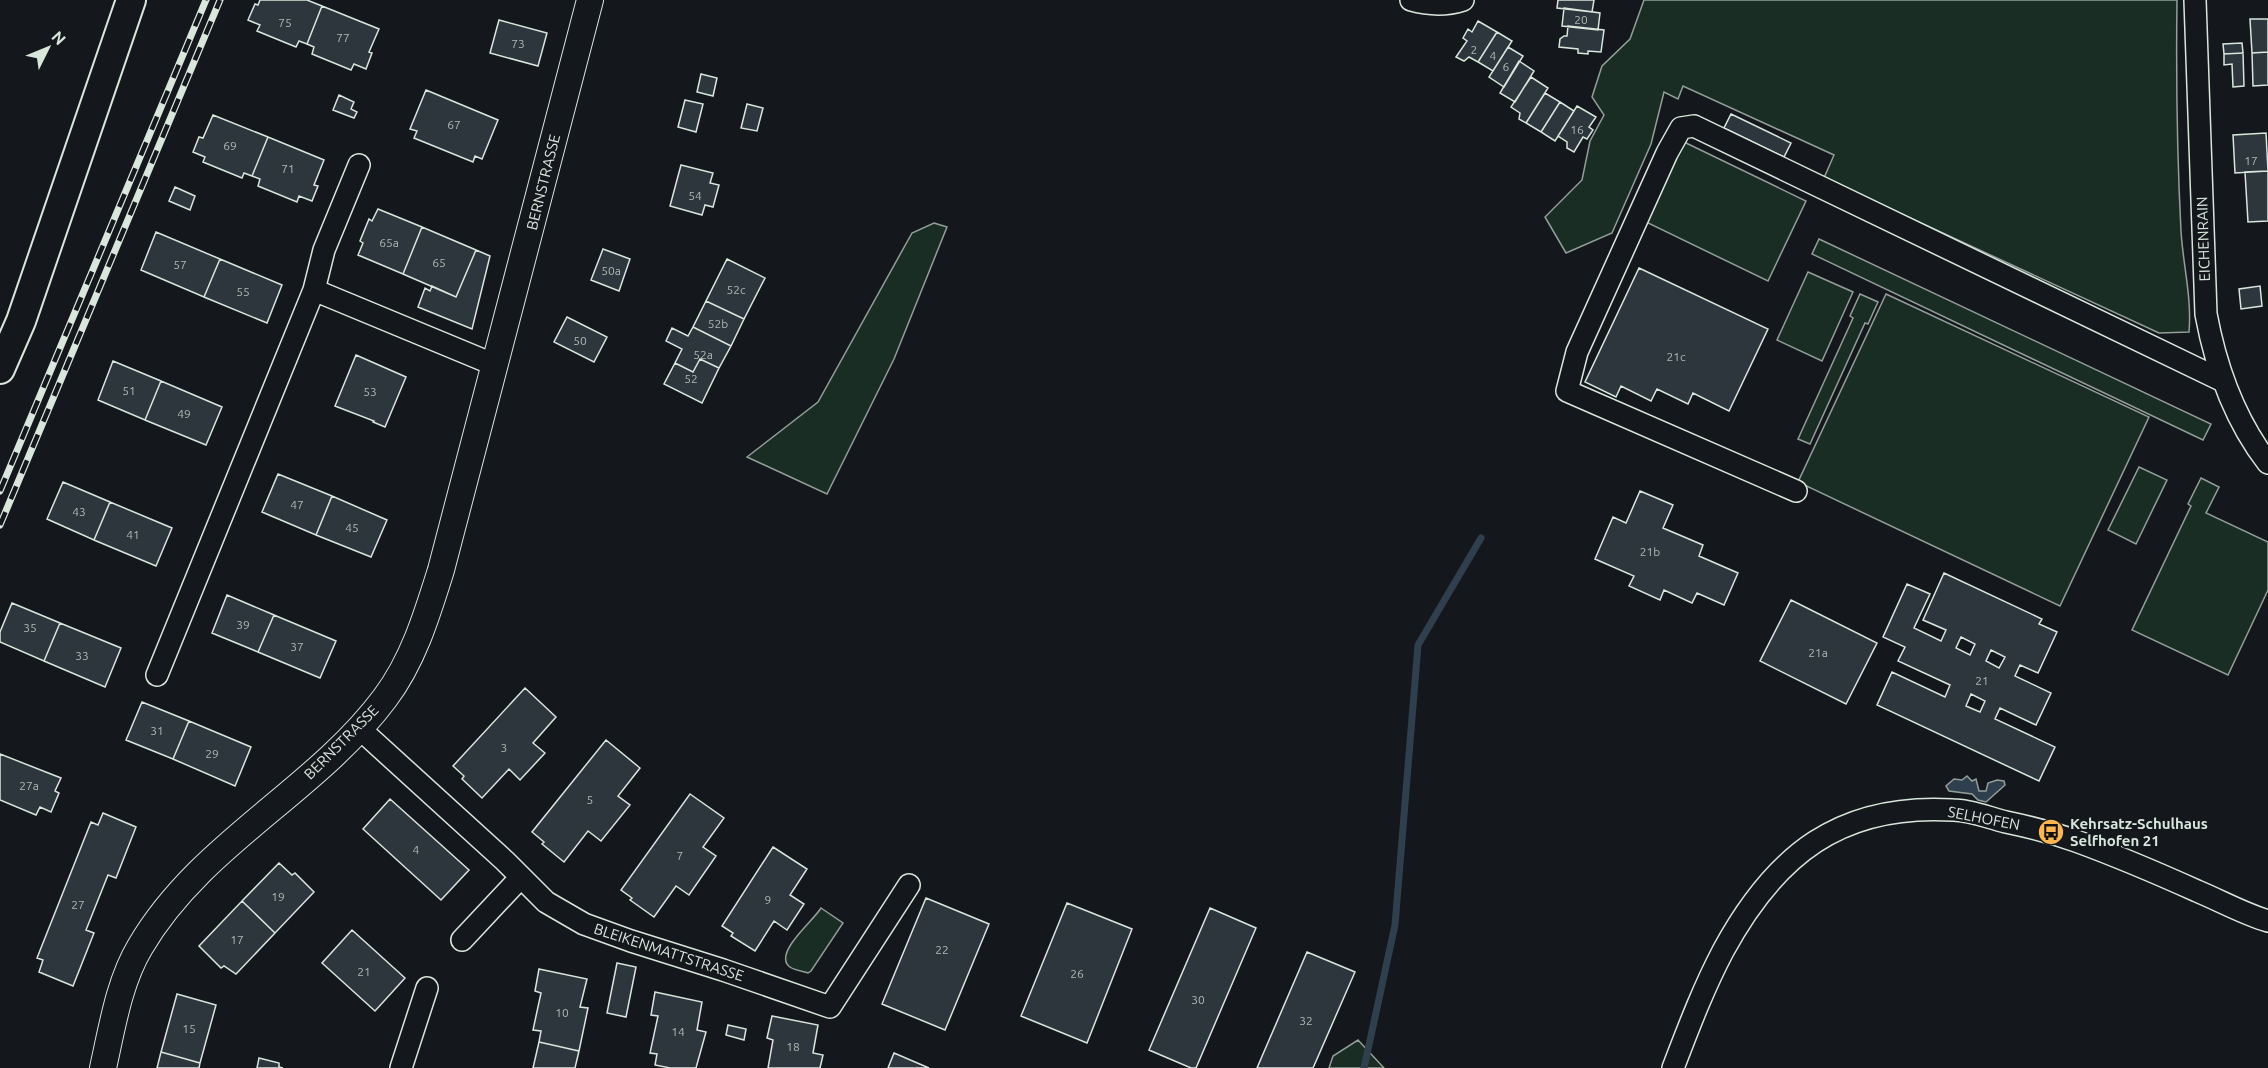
<svg xmlns="http://www.w3.org/2000/svg" width="2268" height="1068" font-family="Ubuntu,sans-serif">
	<style>
		.green { fill: #1a2d24; stroke: #939e99; stroke-width: 1.5 }
		.water { fill: #2f3f4d; stroke: #939e99; stroke-width: 1.5 }
		.lines { fill: none; stroke-linecap: round; stroke-linejoin: round }
		.stream { stroke: #2f3f4d; stroke-width: 7 }
		.building { fill: #2c363c; stroke: #d8e6dc; stroke-width: 1.5; fill-rule: evenodd }
		.minor-casing { stroke: #d8e6dc; stroke-width: 24 }
		.tertiary-casing { stroke: #d8e6dc; stroke-width: 28 }
		.secondary-casing { stroke: #d8e6dc; stroke-width: 32 }
		.minor { stroke: #14181c; stroke-width: 21 }
		.tertiary { stroke: #14181c; stroke-width: 26 }
		.secondary { stroke: #14181c; stroke-width: 28 }
		.rail-casing { stroke: #d8e6dc; stroke-width: 7 }
		.rail { stroke: #14181c; stroke-width: 4.5; stroke-dasharray: 14; stroke-linecap: butt }
		.labels { text-anchor: middle; dominant-baseline: central; stroke-width: 4.5; stroke-linejoin: round; paint-order: stroke }
		.number-label { font-size: 12px; fill: #adbab4 }
		.street-label { font-size: 15px; fill: #d8e6dc; stroke: #14181c }
		.poi-label { font-size: 15px; font-weight: bold; fill: #d8e6dc; stroke: #14181c; text-anchor: start }
	</style>
	<rect width="100%" height="100%" fill="#14181c"/>
	<path class="green" d="M1644,0h533c-1,77 0,154 4,231 2,34 11,67 8,101l-30,1 -335,-155 10,-23 -151,-69 -5,13 -14,-7 -13,52 -39,89 -46,20 -21,-36 37,-37 8,-39 14,-26 -12,-18 10,-31 28,-27z
		M1684,142l122,59 -38,80 -122,-59z
		M934,223l13,4 -53,132 -67,135 -80,-37 71,-55 94,-169z
		M1819,239l392,185 -8,16 -391,-186z
		M1808,272l45,20 -31,69 -45,-21z
		M1860,294l18,8 -10,22 -3,-1 -55,121 -12,-5 55,-121 -3,-2z
		M1886,294l263,123 -89,189 -262,-124z
		M2139,467l28,13 -31,64 -28,-14z
		M2201,478l18,9 -13,26 62,29v48l-40,85 -96,-45 59,-124 -3,-2z
		M821,908l22,15 -32,48 -3,2c-6,-2 -18,-3 -21,-9 -9,-15 27,-44 34,-56z
		M1358,1040l26,28h-55l4,-12z"/>
	<path class="water" d="M1967,776l5,5 4,-2 3,12h7l2,-8 9,-3 7,1 1,4 -19,17 -8,-2 -6,-6 -23,-3 -3,-5 8,-7 8,1z"/>
	<g class="lines">
		<path class="stream" d="M1364,1068l31,-143 23,-280 63,-107"/>
	</g>
	<path class="building" d="M260,0h47l15,6 -15,38 -8,-3 -3,6 -39,-16 3,-6 -12,-5 7,-16 3,1z
		M1558,0h36l-2,12 -35,-4z
		M322,6l57,23 -10,23 3,1 -6,16 -12,-5 -3,6 -39,-16 2,-7 -7,-3z
		M1564,8l36,5 -2,17 -36,-4z
		M2250,19h18v33l-16,1z
		M499,20l48,13 -9,33 -48,-13z
		M1478,21l19,11 -19,30 -9,-5 -5,4 -8,-4 11,-16 -4,-3 5,-9 4,3z
		M1568,26l36,4 -3,22 -13,-1v3l-10,-1v-4l-19,-2 1,-8 4,-3h3z
		M1497,32l15,9 -19,30 -15,-9z
		M2242,43l1,10 -19,1 -1,-10z
		M1508,47l15,9 -19,31 -15,-10z
		M2268,52v33l-15,1 -1,-33z
		M2243,53l1,33 -11,1 -1,-23 -8,1v-11z
		M1519,61l15,10 -19,31 -15,-9z
		M701,74l16,4 -4,18 -16,-4z
		M1531,77l17,11 -22,35 -7,-4 1,-6 -9,-6z
		M426,90l72,30 -16,39 -7,-3 -2,6 -59,-24 3,-7 -7,-2z
		M1545,93l15,9 -19,30 -15,-9z
		M339,95l15,7 -3,7 6,3 -3,6 -21,-8z
		M685,100l18,4 -7,28 -18,-5z
		M1560,102l14,9 -19,30 -14,-9z
		M747,104l16,4 -6,23 -16,-3z
		M1577,106l19,11 -7,10 4,3 -6,9 -4,-2 -9,15 -7,-4v-6l-9,-6z
		M1731,114l60,29 -7,14 -60,-29z
		M213,115l55,22 -16,39 -8,-3 -2,5 -39,-16 2,-5 -12,-5 6,-15 4,1z
		M2266,133l2,38 -33,2 -2,-38z
		M268,137l56,23 -10,25 4,1 -6,15 -13,-5 -2,6 -39,-16 2,-7 -8,-3z
		M681,165l32,8 -3,10 9,2 -6,22 -8,-2 -3,10 -32,-9z
		M2268,171v50l-20,1 -3,-50z
		M175,187l20,9 -5,14 -21,-9z
		M378,209l44,18 -19,47 -45,-19 5,-12 -3,-2 9,-22 3,2z
		M422,227l54,23 -20,47 -53,-23z
		M156,232l64,27 -16,38 -63,-27z
		M603,249l27,10 -11,32 -28,-11z
		M476,250l14,6 -18,73 -54,-22 7,-19 5,3 2,-5 24,11z
		M220,259l62,26 -15,38 -63,-26z
		M727,259l38,19 -21,41 -38,-18z
		M1639,268l129,61 -39,82 -36,-18 -5,11 -31,-15 -6,12 -30,-15 -5,11 -31,-15z
		M2260,286l2,20 -21,3 -2,-20z
		M706,301l38,18 -13,27 -38,-19z
		M567,317l40,20 -13,25 -40,-20z
		M693,327l38,19 -12,22 -19,-9 -7,13 -18,-9 7,-14 -16,-8 6,-13 16,8z
		M356,355l50,22 -21,50 -12,-5 1,-1 -39,-15z
		M700,359l19,9 -17,35 -38,-19 11,-21 18,9z
		M113,361l48,20 -16,39 -47,-20z
		M161,381l61,26 -16,38 -61,-25z
		M278,474l54,22 -16,39 -54,-23z
		M63,482l47,20 -16,38 -47,-21z
		M1640,491l33,14 -10,23 40,17 -4,11 39,17 -14,32 -27,-12 -5,10 -28,-13 -4,10 -31,-14 5,-10 -39,-17 18,-42 13,6z
		M332,496l55,24 -16,37 -55,-22z
		M110,502l62,26 -16,38 -62,-26z
		M1944,573l98,46 -3,5 18,8 -19,41 -18,-8 -5,11 36,17 -15,32 -36,-17 -5,11 60,28 -16,34 -162,-76 15,-33 53,25 5,-12 -52,-24 7,-14 -22,-10 24,-53 23,10 -16,34 27,13 5,-11 -23,-10zM1961,637l14,7 -5,11 -14,-7zM1991,650l14,7 -6,11 -13,-7zM1971,694l14,7 -5,11 -14,-6z
		M227,595l47,20 -16,37 -46,-19z
		M1791,600l86,43 -31,61 -86,-43z
		M12,603l48,20 -16,38 -44,-19v-10z
		M274,615l62,26 -16,37 -62,-26z
		M60,623l61,25 -16,39 -61,-26z
		M525,688l31,29 -23,26 12,10 -25,27 -11,-11 -27,29 -20,-19 2,-3 -11,-10z
		M142,702l47,19 -16,38 -47,-19z
		M189,721l62,26 -16,39 -62,-27z
		M606,740l34,28 -22,28 12,9 -29,36 -13,-10 -24,31 -22,-18 2,-2 -12,-10z
		M0,754l61,24 -6,13 4,2 -8,19 -11,-5 -4,8 -36,-15z
		M690,794l34,24 -21,29 13,9 -27,39 -13,-9 -22,31 -24,-17 2,-2 -11,-8z
		M390,799l79,71 -28,30 -78,-71z
		M103,813l33,14 -20,51 -8,-3 -22,55 8,3 -21,53 -34,-14 4,-12 -6,-2 54,-136 7,3z
		M773,847l34,22 -17,26 14,9 -17,26 -13,-9 -19,30 -24,-15 2,-3 -11,-7z
		M279,863l13,12 3,-2 19,19 -39,41 -33,-32z
		M926,898l63,26 -44,106 -63,-26z
		M242,901l33,32 -39,41 -12,-8 -3,2 -22,-22z
		M1067,903l65,26 -45,114 -66,-27z
		M1210,908l46,20 -60,140h-5l-42,-18z
		M352,930l53,48 -30,33 -53,-48z
		M1307,952l48,20 -42,96h-56z
		M617,963l19,4 -10,50 -19,-4z
		M539,969l48,10 -7,28 8,1 -9,43 -40,-9 2,-11 -8,-1 8,-37 -6,-2z
		M655,992l47,10 -5,28 9,2 -10,36h-26l-15,-3 2,-11 -7,-1 8,-37 -7,-1z
		M177,994l39,11 -16,58 -39,-11z
		M772,1016l46,9 -5,28 10,2 -3,13h-52l5,-28 -6,-2z
		M728,1025l18,4 -2,11 -18,-5z
		M539,1042l40,9 -4,17h-42z
		M161,1052l39,11 -1,5h-42z
		M894,1053l35,15h-41z
		M259,1058l20,5v4l4,1h-26z"/>
	<g class="lines">
		<g class="minor-casing">
			<path id="minor" d="M1411,0c18,5 34,6 52,0
				M2195,0l11,314c10,54 28,105 62,149
				M314,290l10,-40 35,-85
				M1796,491l-229,-100 10,-39 90,-199 14,-25 13,-2 529,255
				M157,675l157,-385 181,75
				M360,729l145,132 41,41 38,22 47,17 92,29 107,37 79,-122
				M462,940l59,-63
				M401,1068l26,-80
				M1673,1068c15,-39 30,-79 50,-117 52,-96 117,-148 230,-141 18,0 36,8 53,12 24,5 47,11 70,19 41,15 81,32 121,50 24,10 47,23 71,30"/>
		</g>
		<g class="tertiary-casing">
			<path id="tertiary" d="M103,1068c9,-40 16,-86 37,-121 60,-103 175,-155 245,-249 28,-37 42,-83 56,-128l149,-570"/>
		</g>
		<g class="secondary-casing">
			<path id="secondary" d="M0,369l21,-48 110,-321"/>
		</g>
		<use href="#minor" class="minor"/>
		<use href="#tertiary" class="tertiary"/>
		<use href="#secondary" class="secondary"/>
		<g class="rail-casing">
			<path id="rail" d="M0,491l206,-491
				M0,525l220,-525"/>
		</g>
		<use href="#rail" class="rail"/>
	</g>
	<defs>
		<g id="bus-disc" transform="scale(1.35)"><circle r="9.5" fill="#ffb74d" stroke="#14181c"/><path d="M-5-6H5V4H4V6H2V4H-2V6H-4V4H-5ZM-3.5-4V0h7V-4ZM-3.5 1.2v1.5H-2V1.2ZM2 1.2v1.5H3.5V1.2Z" fill="#111"/></g>
	</defs>
	<g fill-rule="evenodd">
		<use href="#bus-disc" x="2051" y="832"/>
	</g>
	<g class="labels">
		<g class="number-label">
			<text x="1581" y="19">20</text>
			<text x="285" y="22">75</text>
			<text x="343" y="37">77</text>
			<text x="518" y="43">73</text>
			<text x="1474" y="49">2</text>
			<text x="1493" y="55">4</text>
			<text x="1506" y="66">6</text>
			<text x="454" y="124">67</text>
			<text x="1577" y="129">16</text>
			<text x="230" y="145">69</text>
			<text x="2251" y="160">17</text>
			<text x="288" y="168">71</text>
			<text x="695" y="195">54</text>
			<text x="389" y="242">65a</text>
			<text x="439" y="262">65</text>
			<text x="180" y="264">57</text>
			<text x="611" y="270">50a</text>
			<text x="736" y="289">52c</text>
			<text x="243" y="291">55</text>
			<text x="718" y="323">52b</text>
			<text x="580" y="340">50</text>
			<text x="703" y="354">52a</text>
			<text x="1676" y="356">21c</text>
			<text x="691" y="378">52</text>
			<text x="129" y="390">51</text>
			<text x="370" y="391">53</text>
			<text x="184" y="413">49</text>
			<text x="297" y="504">47</text>
			<text x="79" y="511">43</text>
			<text x="352" y="527">45</text>
			<text x="133" y="534">41</text>
			<text x="1650" y="551">21b</text>
			<text x="243" y="624">39</text>
			<text x="30" y="627">35</text>
			<text x="297" y="646">37</text>
			<text x="1818" y="652">21a</text>
			<text x="82" y="655">33</text>
			<text x="1982" y="680">21</text>
			<text x="157" y="730">31</text>
			<text x="504" y="747">3</text>
			<text x="212" y="753">29</text>
			<text x="29" y="785">27a</text>
			<text x="590" y="799">5</text>
			<text x="416" y="849">4</text>
			<text x="680" y="855">7</text>
			<text x="278" y="896">19</text>
			<text x="768" y="899">9</text>
			<text x="78" y="904">27</text>
			<text x="237" y="939">17</text>
			<text x="942" y="949">22</text>
			<text x="364" y="971">21</text>
			<text x="1077" y="973">26</text>
			<text x="1198" y="999">30</text>
			<text x="562" y="1012">10</text>
			<text x="1306" y="1020">32</text>
			<text x="189" y="1028">15</text>
			<text x="678" y="1031">14</text>
			<text x="793" y="1046">18</text>
		</g>
		<g class="street-label">
			<text transform="translate(543 182) rotate(-76)">BERNSTRASSE</text>
			<text transform="translate(2203 239) rotate(-92)">EICHENRAIN</text>
			<text transform="translate(341 742) rotate(-45)">BERNSTRASSE</text>
			<text transform="translate(1984 818) rotate(11)">SELHOFEN</text>
			<text transform="translate(669 952) rotate(18)">BLEIKENMATTSTRASSE</text>
		</g>
		<g class="poi-label">
			<text x="2070" y="823">Kehrsatz-Schulhaus<tspan x="2070" dy="17">Selfhofen 21</tspan></text>
		</g>
	</g>
	<g transform="translate(48 48) rotate(47)" stroke="#14181c" stroke-width="4.5" paint-order="stroke">
	<path d="M0-4.5L10 22L0 15L-10 22Z" fill="#d8e6dc"/>
	<text y="-9" font-size="16" font-weight="bold" text-anchor="middle" fill="#d8e6dc">N</text>
	</g>
</svg>
